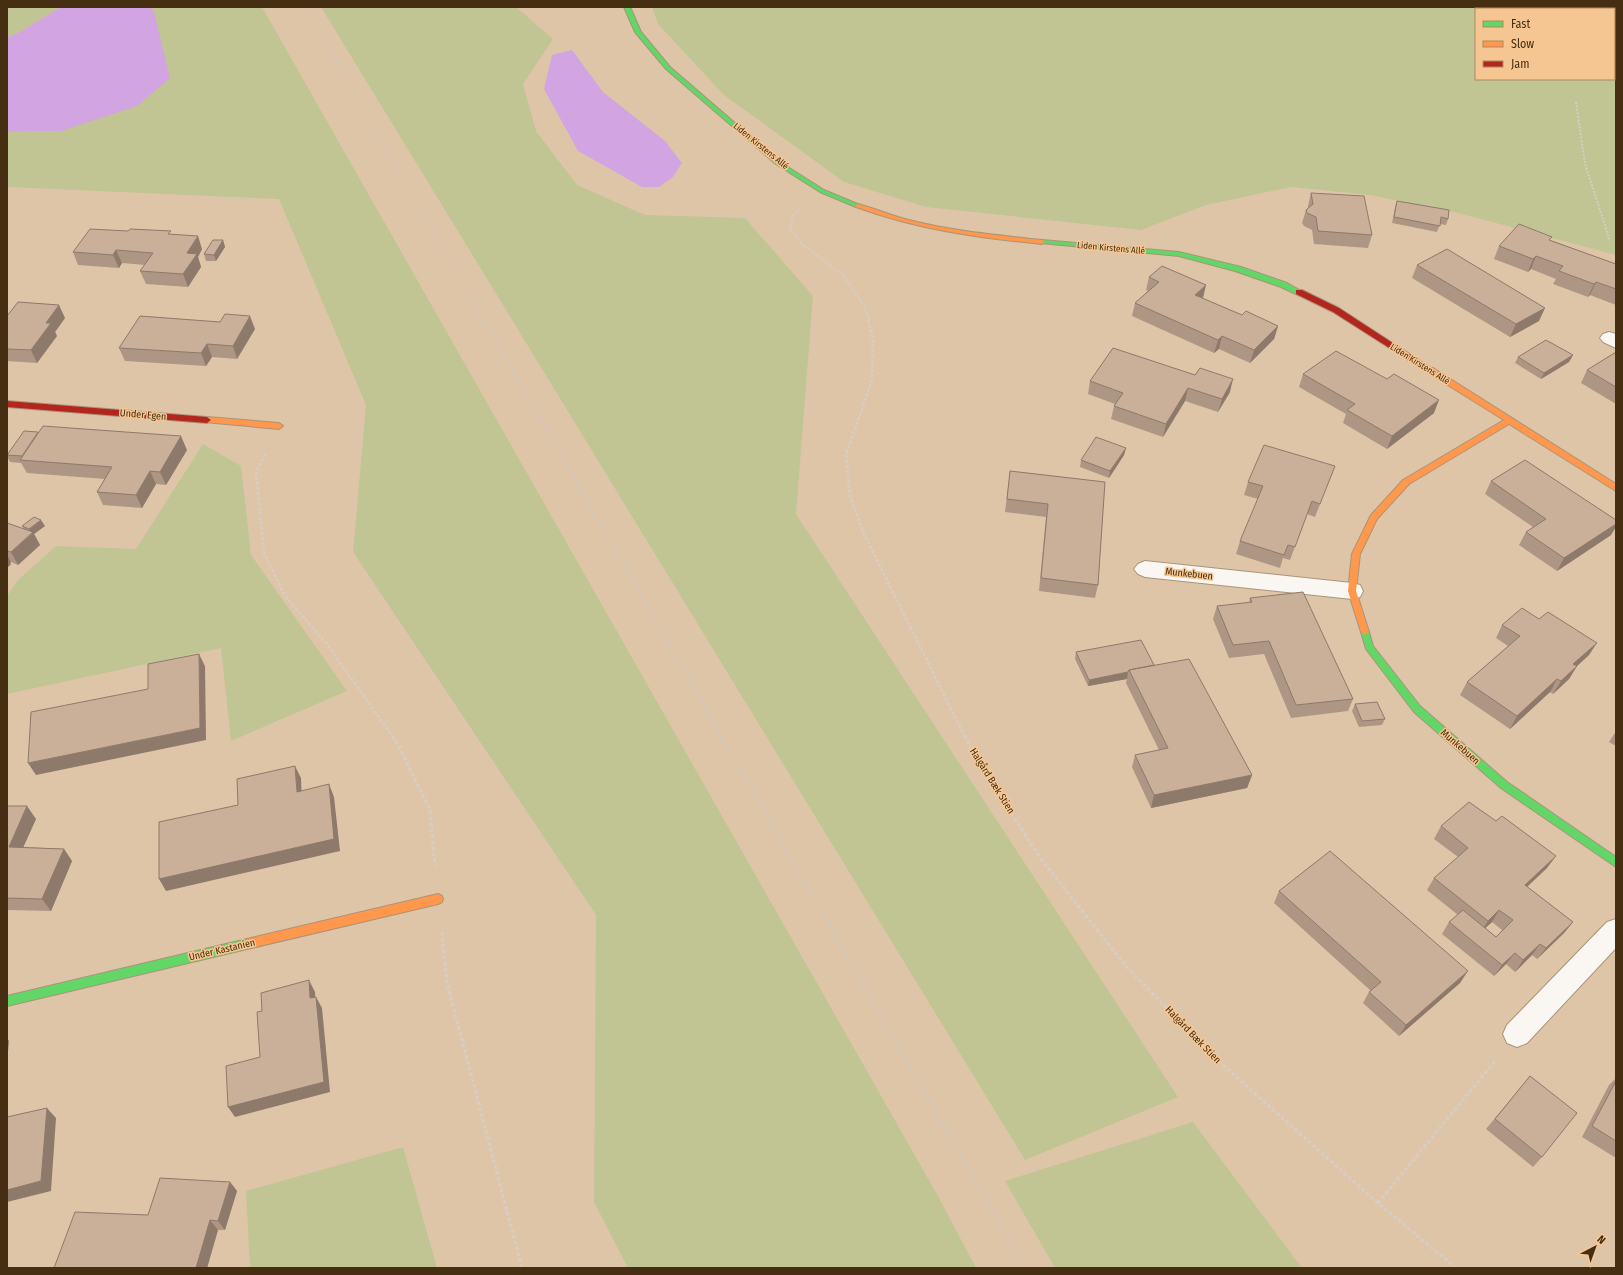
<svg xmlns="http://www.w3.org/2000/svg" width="1623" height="1275" font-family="'Fira Sans Condensed',sans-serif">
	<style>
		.green { fill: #c0c593; fill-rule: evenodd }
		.water { fill: #d2a4e1 }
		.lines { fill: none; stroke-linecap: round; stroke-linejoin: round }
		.street-casing { stroke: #aa947a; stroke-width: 2 }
		.fast-casing { stroke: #aa947a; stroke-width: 2 }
		.slow-casing { stroke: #aa947a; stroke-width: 2 }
		.jam-casing { stroke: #aa947a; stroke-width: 2 }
		.path-far2 { stroke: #d6cec4; stroke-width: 2; stroke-dasharray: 2 1.5; stroke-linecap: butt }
		.path-far1 { stroke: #d6cec4; stroke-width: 2.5; stroke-dasharray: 3 2; stroke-linecap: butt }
		.path { stroke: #d6cec4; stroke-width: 3; stroke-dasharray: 3.5 2.5; stroke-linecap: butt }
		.street { fill: #faf6f2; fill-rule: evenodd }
		.fast { fill: #63d668; fill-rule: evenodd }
		.slow { fill: #ff974d; fill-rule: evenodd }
		.jam { fill: #b3261e; fill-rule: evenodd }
		.rail-far2 { stroke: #d0c8bf; stroke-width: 2; stroke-dasharray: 1.5 3; stroke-linecap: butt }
		.rail-far1 { stroke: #d0c8bf; stroke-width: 3; stroke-dasharray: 2 3.5; stroke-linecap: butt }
		.rail { stroke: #d0c8bf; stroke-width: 3.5; stroke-dasharray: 2.5 5; stroke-linecap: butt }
		.wall { fill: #ae9684; fill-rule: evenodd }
		.shaded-wall { fill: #8d7a6b }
		.building { fill: #caaf99; stroke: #8d7a6b }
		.labels { text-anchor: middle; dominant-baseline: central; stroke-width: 3; stroke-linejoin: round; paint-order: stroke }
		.far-street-label { font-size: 9px; fill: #452e11; stroke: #f6c692 }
		.street-label { font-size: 10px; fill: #452e11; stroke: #f6c692 }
	</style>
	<rect width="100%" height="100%" fill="#dfc5a8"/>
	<path class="green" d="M7,7h54l-43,26 -11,4z
		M151,7h111l676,1189 38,72h-348l-34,-66 2,-287 -243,-363 13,-147 -87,-206 -272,-12v-55l54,-1 93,-119z
		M321,7h195l37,32 -30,45 13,47 41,54 68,30 100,3 68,78 -17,218 382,583 -153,63z
		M652,7h964v248l-158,-42 -88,-18 -79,-8 -85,18 -65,25 -215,-23 -82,-25 -120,-87 -66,-71zM1476,9h138v70h-138z
		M203,444l38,22 10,89 96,136 -116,50 -10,-93 -214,46v-98l11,-16 38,-34 80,3z
		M1193,1122l109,146h-247l-50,-87z
		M403,1147l34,121h-187l-4,-77z"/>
	<path class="water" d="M61,7h90l3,5 16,66 -33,28 -76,25 -54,1v-95l11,-4z
		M572,50l31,42 62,49 17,22 -9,14 -14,10h-17l-64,-36 -34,-62 8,-34z"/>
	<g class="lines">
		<g class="street-casing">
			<path id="street" d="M1609,332l7,2v14l-13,-6 -3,-4 3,-4z
				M1145,561l207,22 8,2 3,6 -3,6 -8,2 -207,-22 -7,-3 -4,-5 4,-5z
				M1616,919v29l-89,95 -10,4 -10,-4 -4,-9 4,-9 100,-103z"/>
		</g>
		<g class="fast-casing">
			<path id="fast" d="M624,7h6l11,25 29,35 110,95 44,28 36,15v2h-4l-36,-15 -44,-28 -110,-95 -31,-37z
				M1042,240l137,12 62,15 46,16 16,9 -4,2h-3l-15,-7 -46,-16 -56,-15 -139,-13 -1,-1z
				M1365,629l4,3 4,14 47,60 87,76 109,75v10l-115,-79 -87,-76 -48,-63 -5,-17z
				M247,939l4,2 1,3 -1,3 -4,2 -240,57v-10z"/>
		</g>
		<g class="slow-casing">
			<path id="slow" d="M858,204c16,4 31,11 47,15 45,12 91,16 137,21l3,2 -3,2c-64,-6 -126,-15 -186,-37v-2z
				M1427,368h6l183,116v7l-107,-67 -100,60 -32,35 -17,35 -4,37 13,41 -4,3 -4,-3 -13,-41 4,-37 19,-39 32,-35 101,-60 -77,-48z
				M207,417l72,6 4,3 -4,3 -75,-7 -1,-2 1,-2z
				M438,894l4,2 1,3 -1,3 -4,2 -191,45 -4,-2 -1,-3 1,-3 4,-2z"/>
		</g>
		<g class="jam-casing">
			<path id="jam" d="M1296,290h6l37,18 95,62 -4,2h-3l-94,-60 -37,-18z
				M7,401l200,16 4,3 -4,3 -200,-16z"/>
		</g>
		<path class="path-far2" d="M1576,102l9,62 25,77
			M799,210l-6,5 -3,14 13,16 39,29 23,33 4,14"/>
		<path class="path-far1" d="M868,320l5,19 -1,41 -26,75 4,41 14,38 101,203
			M265,454l-9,19 8,80 21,43 41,47 67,94"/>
		<path class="path" d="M392,736l7,10 31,64 5,56
			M965,736l11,22 65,101 85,107 90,93 162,144 78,65
			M442,932l5,51 75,285
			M1378,1203l118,-143"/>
		<use href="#street" class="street"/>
		<use href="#fast" class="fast"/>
		<use href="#slow" class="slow"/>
		<use href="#jam" class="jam"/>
		<path class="rail-far2" d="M305,7l179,314"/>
		<path class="rail-far1" d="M484,320l238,417"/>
		<path class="rail" d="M721,736l304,532"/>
	</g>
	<path class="wall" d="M1311,193l61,42 -4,13 -54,-4 -2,-14 -8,-4 -2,-3 4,-13 2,-2v-2z
		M1397,201l51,18 -2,6 -6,-1 -3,8 -45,-9 3,-16z
		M172,235l30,14 -4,8 3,10 -13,20 -42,-3 -6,-13 5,-6 -23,-2 -3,5 -41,-3 -5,-13z
		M223,240l2,7 -9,14h-10l-2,-7z
		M1550,240l66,24v41l-26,-10 -2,2 -35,-13 3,-5 -25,-10 -3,3 -34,-13 5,-13z
		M1417,265l122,56 -29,16 -98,-59z
		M1149,277l53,21 40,17 36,11 -4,13 -24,24 -31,-14 -5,4 -82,-37 3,-13 13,-12 -2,-1z
		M7,316l58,2 -10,14 2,4 -20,27 -30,-2z
		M255,329l-18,30 -25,-2 -6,9 -81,-5 -6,-13z
		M1113,348l117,44 -12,20 -33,-11 -22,36 -52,-18 3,-13 1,-2 -27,-10 2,-13z
		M1616,352v52l-35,-21 6,-13z
		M1573,355l-4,7 -28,17 -26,-16 3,-6z
		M1303,374l131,39 -47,36 -44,-26 3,-9 -47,-27z
		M1126,448l-2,7 -15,23 -29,-11 1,-7z
		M187,450l-21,35 -10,-1 -14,24 -39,-3 -6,-13 8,-13 -78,-6 -6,-10 -11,-1 -3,-6v-1z
		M1335,466l-20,51 -8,-3 -17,46 -7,-2 -3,10 -44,-14 4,-13 18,-42 -14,-4 4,-13z
		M1010,471l95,11 -7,103 -3,13 -56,-7 7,-74 -41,-5z
		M1491,481l120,54 -54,36 -38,-26 7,-13 7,-5 -48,-33z
		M7,523l17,6 -2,-3h23l-11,8 6,11 -22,20 -7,-3 -1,1 1,1 -4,4z
		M1250,598l103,101 -5,12 -57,7 -27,-64 -35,4 -16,-39 4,-13 32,-3z
		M1502,625l87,30 -12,11 -8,13 -16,15 -3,-2 -40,37 -50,-34 7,-13 41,-36 -12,-8z
		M1076,652l78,13 98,110 -5,13 -96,20 -19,-41 3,-12 24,-5 -33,-67 1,-4 -39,7 -13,-27z
		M1355,704l30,15 -3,6 -23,2 -7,-16z
		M1616,731v15l-7,-4z
		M7,806l29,13 -13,28 41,2 8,12 -21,50 -44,-1z
		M1441,826l106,42 -20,19 46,35 -9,11 -27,26 -5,-4 -17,17 -9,-8 -12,12 -52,-42 7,-12 9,-7 -31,-25 7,-12 24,-21 -24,-18zM1492,922l10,8 -6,7 -11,-9z
		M1279,891l181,92 -61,53 -36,-33 6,-11 2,-1 -97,-88z
		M1530,1076l12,81 -9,10 -47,-38z
		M1616,1078v80l-34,-21 27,-52z
		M230,1182l7,9 -12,39h-7l-11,38h-153l94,-53z"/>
	<path class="shaded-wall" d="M198,236l4,13 -4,8 3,10 -13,20 -5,-13 4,-21z
		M223,240l2,7 -9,14 -2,-6z
		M116,250l6,13 -3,5 -6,-13z
		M1536,256l-5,13 -3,3 5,-13z
		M1596,282l-6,13 -2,2 6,-13z
		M1206,285l-3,13 -8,-3z
		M59,305l6,13 -10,14 2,4 -20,27 -6,-13 15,-27z
		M1545,308l-6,13 -29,16 6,-13z
		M250,316l5,13 -18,30 -4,-13z
		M1278,326l-4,13 -24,24 4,-13z
		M1222,336l-3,13 -5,4 4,-13z
		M207,344l5,13 -6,9 -5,-13z
		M1573,355l-4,7 -28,17 3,-6z
		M1233,379l-3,13 -12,20 4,-13z
		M1188,388l-3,13 -22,36 3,-13z
		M1439,400l-5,13 -47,36 5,-13z
		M181,436l6,14 -21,35 -6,-13z
		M1126,448l-2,7 -15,23 1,-7z
		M150,471l6,13 -14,24 -6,-13z
		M41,520l4,6 -11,8 6,11 -22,20 -7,-13 21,-18 -3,-5z
		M1616,524v3l-5,8 -54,36 7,-13z
		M7,555l4,7 -1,1 1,1 -4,4z
		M1597,643l-8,12 -12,11 -8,13 -16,15 8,-13 12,-17z
		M199,654l6,12 1,74 -170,35 -8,-12 172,-35z
		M1128,672l-1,7 -39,7 1,-6z
		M1557,679l-7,13 -40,37 7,-13z
		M295,766l6,12 1,26 -5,-12z
		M1252,775l-5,13 -96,20 3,-13z
		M329,784l5,13 6,54 -174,40 -7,-12z
		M27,806l9,13 -18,40 -9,-12z
		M64,849l8,12 -21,50 -9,-12z
		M1556,856l-9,12 -30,28 8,-11z
		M1499,910l-7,12 -12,11 8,-12z
		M1573,922l-9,11 -27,26 9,-11z
		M1540,944l-8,11 -17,17 8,-12z
		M1515,953l-9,11 -12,12 8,-11z
		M1468,971l-8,12 -61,53 7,-11z
		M309,980l6,12 1,18 -6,-12z
		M316,997l6,11 8,84 -95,25 -7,-10z
		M7,1038l2,3 -2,21z
		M47,1108l9,10 -5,73 -44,11v-12z
		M230,1182l7,9 -12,39 -7,-9z
		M210,1220l8,10 -11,38h-11z"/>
	<path class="building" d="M1311,193l53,3 8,39 -54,-4 -2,-14 -9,-4 -1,-3 7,-6z
		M1397,201l52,9 -1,9 -7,-2 -1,9 -46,-9z
		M1519,224l33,13 -3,3 67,24v25l-20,-7 -2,2 -35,-13 4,-5 -27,-10 -3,3 -34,-13z
		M90,229l38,2 2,-2 41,2 -3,3 30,2 -11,17 10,1 -14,20 -43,-3 13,-18 -37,-3 -3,5 -40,-3z
		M213,240h10l-9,15 -10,-1z
		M1447,249l98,59 -29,16 -99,-59z
		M1162,266l44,19 -11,10 47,20 4,-4 32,15 -24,24 -32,-14 -4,4 -83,-37 24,-21 -10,-5z
		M18,302l41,3 -13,18h5l-20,27 -24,-1v-33z
		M225,314l25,2 -17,30 -26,-2 -6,9 -82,-5 21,-32 80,6z
		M1546,340l27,15 -29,18 -26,-16z
		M1113,348l82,27 5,-7 33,11 -11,20 -34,-11 -22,36 -52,-18 9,-13 -33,-12z
		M1336,351l51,28 7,-5 45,26 -47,36 -45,-26 8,-6 -52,-30z
		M1616,352v35l-29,-17z
		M43,426l138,10 -21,36 -10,-1 -14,24 -39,-3 15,-25 -92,-7z
		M24,431l14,1 -16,24 -15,-1z
		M1096,437l30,11 -16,23 -29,-11z
		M1264,445l71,21 -15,38 -8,-3 -17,46 -7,-2 -4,10 -44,-14 23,-55 -15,-4z
		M1525,460l91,60v4l-52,34 -38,-26 20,-13 -55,-38z
		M1010,471l95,11 -7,103 -57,-7 7,-74 -41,-5z
		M34,517l7,3 -12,9 -7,-3z
		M7,523l26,9 -22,20 -4,-1z
		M1303,592l50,107 -57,6 -27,-64 -36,4 -16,-39 35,-4 -2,-4z
		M1522,608l17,11 9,-7 49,31 -24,21 4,2 -16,15 -4,-2 -40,37 -50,-34 53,-46 -18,-11z
		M1141,640l13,25 -25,5 -1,2 -39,8 -13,-28z
		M199,654l1,74 -172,35 3,-51 117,-23v-25z
		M1189,659l63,116 -98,20 -19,-40 33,-7 -39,-78z
		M1377,702l8,17 -23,2 -7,-17z
		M295,766l2,26 32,-8 5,55 -175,40v-57l79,-17 -1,-26z
		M1469,802l27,19 6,-5 54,40 -31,29 48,37 -27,26 -6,-4 -17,16 -8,-7 -13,12 -53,-43 14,-12 33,27 17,-17 -14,-10 -11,11 -54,-43 34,-30 -27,-22z
		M7,806h20l-18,41 55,2 -22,50 -35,-1z
		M1330,851l138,120 -62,54 -37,-33 12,-10 -102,-91z
		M309,980l1,18 6,-1 8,85 -96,25 -2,-41 34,-9 -3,-45 5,-1 -1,-18z
		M1530,1076l47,37 -35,44 -47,-38z
		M1616,1081v60l-24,-15z
		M47,1108l-6,73 -34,9v-73z
		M160,1178l70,4 -12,39 -8,-1 -14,48h-142l21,-56 73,3z"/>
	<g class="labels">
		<g class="far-street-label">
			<text transform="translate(761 146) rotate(39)">Liden Kirstens Allé</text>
			<text transform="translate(1111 248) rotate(5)">Liden Kirstens Allé</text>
			<text transform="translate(1420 364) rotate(32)">Liden Kirstens Allé</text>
		</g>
		<g class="street-label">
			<text transform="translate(143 415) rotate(5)">Under Egen</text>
			<text transform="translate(1189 574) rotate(6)">Munkebuen</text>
			<text transform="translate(1460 747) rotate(41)">Munkebuen</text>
			<text transform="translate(992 781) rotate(58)">Halgård Bæk Stien</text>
			<text transform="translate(222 950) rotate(-13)">Under Kastanien</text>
			<text transform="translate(1193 1035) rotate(46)">Halgård Bæk Stien</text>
		</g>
	</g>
	<rect width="1623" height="1275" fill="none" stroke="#452e11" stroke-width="16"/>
	<rect x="1475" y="8" width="140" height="72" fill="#f6c692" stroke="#af895e"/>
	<rect x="1483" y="21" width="20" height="6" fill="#63d668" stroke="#af895e"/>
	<text x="1511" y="28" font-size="12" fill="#452e11">Fast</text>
	<rect x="1483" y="41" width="20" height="6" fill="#ff974d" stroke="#af895e"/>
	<text x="1511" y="48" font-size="12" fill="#452e11">Slow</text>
	<rect x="1483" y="61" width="20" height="6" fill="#b3261e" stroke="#af895e"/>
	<text x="1511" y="68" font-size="12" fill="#452e11">Jam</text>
	<g transform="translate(1595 1247) rotate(41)" stroke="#f6c692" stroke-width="3" paint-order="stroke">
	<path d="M0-3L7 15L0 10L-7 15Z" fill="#452e11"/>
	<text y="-6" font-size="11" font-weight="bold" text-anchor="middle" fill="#452e11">N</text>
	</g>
</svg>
